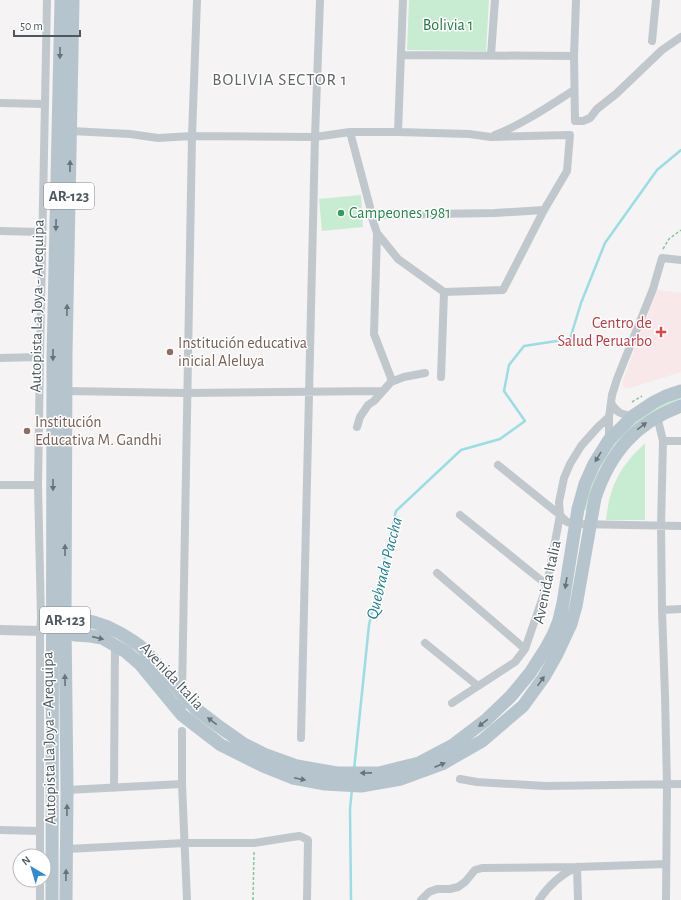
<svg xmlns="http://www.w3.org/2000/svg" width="681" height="900" font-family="'Alegreya Sans',sans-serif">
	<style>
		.medical { fill: #f9e8e9 }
		.green { fill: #c8ecd1 }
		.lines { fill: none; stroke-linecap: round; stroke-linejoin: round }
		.stream { stroke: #9adde3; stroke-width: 2.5 }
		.path { stroke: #83c69d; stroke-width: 1.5; stroke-dasharray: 3 2; stroke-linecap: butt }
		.minor { stroke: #c0c8cd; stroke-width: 8 }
		.tertiary { stroke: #c0c8cd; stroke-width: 10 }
		.primary { stroke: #b6c5cd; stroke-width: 13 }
		.oneway { fill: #66737a }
		.leisure-dot { fill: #2e9e5b; stroke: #fff; stroke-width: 1.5 }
		.health-dot { fill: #e0444e; stroke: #fff; stroke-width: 1.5 }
		.education-dot { fill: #8d6e63; stroke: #fff; stroke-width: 1.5 }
		.labels { text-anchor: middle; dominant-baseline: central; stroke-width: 3; stroke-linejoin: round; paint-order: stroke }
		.shield { fill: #fff; stroke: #828a8e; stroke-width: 1 }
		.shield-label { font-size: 15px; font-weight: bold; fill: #4c585e }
		.park-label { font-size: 16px; fill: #247944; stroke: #fff }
		.leisure-label { font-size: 16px; fill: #27864d; stroke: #fff; text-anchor: start }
		.street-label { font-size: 16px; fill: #4c585e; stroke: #fff }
		.health-label { font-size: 16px; fill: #be3a42; stroke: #fff; text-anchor: end }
		.education-label { font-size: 16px; fill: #785e54; stroke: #fff; text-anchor: start }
		.neighbourhood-label { font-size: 17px; letter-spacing: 1px; fill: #606467; stroke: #fff }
		.water-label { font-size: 17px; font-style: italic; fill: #1c808a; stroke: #fff }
	</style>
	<rect width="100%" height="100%" fill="#f5f3f3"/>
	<path class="medical" d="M657,290l24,3v79l-51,16h-4l-3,-2 -1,-3z"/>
	<path class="green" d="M409,0h80l-3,51 -79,-1z
		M361,195l2,32 -41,4 -3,-32z
		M681,396v4l-50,29c-17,14 -30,34 -37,54 -4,9 -5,19 -7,28l-3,-1 7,-28 23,-40 34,-31z
		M645,443v77h-39c4,-35 13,-52 39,-77z"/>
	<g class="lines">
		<path class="stream" d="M354,770l15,-145 27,-114 65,-61 39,-11 25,-18 -21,-30 5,-26 15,-19 46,-7 11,-36 24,-60 52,-73 24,-20
			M351,900l-1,-91 2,-20"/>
		<path class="path" d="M663,249l6,-10 12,-9
			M632,402l10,-6
			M253,900l1,-48"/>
		<path class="minor" d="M576,0l-2,56 1,65h8l7,-3 7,-9 19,-15 46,-44 19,-13
			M652,41l4,-41
			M401,55l173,1
			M491,55l4,-55
			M0,103l45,1
			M71,131l59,3 28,4 34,-2 123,1 35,-5h48l71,2 22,3 79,-2 -3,36 -23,39 -41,80 -59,2 -46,-33 -21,-26 -6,-18 -1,-8 -20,-75
			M398,132l5,-132
			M495,135c28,-11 54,-29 79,-45
			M371,215l124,-2 49,-3
			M0,231l42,1
			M0,358l40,-1
			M441,377l3,-85
			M391,382l13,-5 21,-4
			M66,391l120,2 196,-2
			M611,403c7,11 10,11 22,13
			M657,416l6,25 -2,85 1,84 3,86 2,89 -1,115
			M357,427l3,-10 8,-12 6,-4 17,-19v-4l-17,-44 3,-101
			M609,440v-23l3,-22 5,-16 36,-90 9,-31 19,2
			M663,441h18
			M498,465l62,50 7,7 9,2 105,2
			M0,485h38
			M460,515l87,70
			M437,573l88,76
			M662,610l19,-1
			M425,643l53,43
			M452,703l63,-41 10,-13 22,-64 13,-70 -1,-13 5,-24 6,-14 11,-18 17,-19 11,-10
			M182,715v-21l10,-558 5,-136
			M182,731v53l5,116
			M301,738l14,-601 5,-137
			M460,779l17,3 68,4 136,-2
			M114,788l1,-143
			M67,790l115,-6
			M0,830l40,1
			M67,849l118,-6h69l38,-6 8,-1 8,4 -1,60
			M40,856v-225l1,-12 -3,-134 2,-128 7,-357
			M40,900v-20
			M421,900l8,-8 8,-3h13l8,-2 7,-5 10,-12 7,-2 95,-1 89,-3
			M539,900c10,-15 22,-26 38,-33l1,33"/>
		<path class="tertiary" d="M0,630l40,1 12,-8"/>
		<path class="primary" d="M681,391l-15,5 -12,6 -21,14 -24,24 -15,24 -9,20 -7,25 -15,94 -4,17 -5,13 -8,15 -16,25 -19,23 -25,24 -33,25 -34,18 -40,10h-42l-40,-7 -33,-12 -20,-10 -27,-19 -21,-16 -14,-15 -32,-38 -10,-10 -7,-5 -13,-8 -12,-6 -15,-5 -17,-3 -11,4 10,12 15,1 12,2 24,14 14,12 42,51 22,17 17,13 42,21 30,12 32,6 36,2 40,-7 41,-15 40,-23 41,-35 21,-29 13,-23 14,-30 5,-18 19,-108c15,-45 41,-76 86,-92
			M52,900l1,-543 8,-357
			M66,900l1,-110 -2,-167 1,-269 7,-354"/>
	</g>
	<defs><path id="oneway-solid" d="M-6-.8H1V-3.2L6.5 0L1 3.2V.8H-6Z"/></defs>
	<g class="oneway">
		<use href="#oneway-solid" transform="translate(60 53) rotate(91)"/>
		<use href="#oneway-solid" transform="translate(70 166) rotate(-89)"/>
		<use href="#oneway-solid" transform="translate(56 225) rotate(91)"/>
		<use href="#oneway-solid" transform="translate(67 310) rotate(-89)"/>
		<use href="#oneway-solid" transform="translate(53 355) rotate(91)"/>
		<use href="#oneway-solid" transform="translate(642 426) rotate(-37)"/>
		<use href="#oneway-solid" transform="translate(598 457) rotate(121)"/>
		<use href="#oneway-solid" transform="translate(53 485) rotate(90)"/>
		<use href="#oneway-solid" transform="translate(65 550) rotate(-90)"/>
		<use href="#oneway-solid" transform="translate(566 583) rotate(99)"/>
		<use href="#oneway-solid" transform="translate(98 638) rotate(13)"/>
		<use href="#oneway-solid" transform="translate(65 680) rotate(-91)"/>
		<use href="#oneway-solid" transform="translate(541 681) rotate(-55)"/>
		<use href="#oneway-solid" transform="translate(212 721) rotate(-142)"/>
		<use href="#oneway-solid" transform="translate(483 723) rotate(142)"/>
		<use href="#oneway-solid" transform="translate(440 765) rotate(-23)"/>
		<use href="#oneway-solid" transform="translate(366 773) rotate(179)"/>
		<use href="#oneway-solid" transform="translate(300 779) rotate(12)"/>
		<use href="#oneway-solid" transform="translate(67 810) rotate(-89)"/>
		<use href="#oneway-solid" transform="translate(66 875) rotate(-89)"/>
	</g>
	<circle class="leisure-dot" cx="341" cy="213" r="4"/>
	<path class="health-dot" d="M659 326h4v4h4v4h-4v4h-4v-4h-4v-4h4z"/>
	<g class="education-dot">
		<circle cx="170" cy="352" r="4"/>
		<circle cx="27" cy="431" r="4"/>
	</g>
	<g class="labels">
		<g class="shield">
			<rect x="44" y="183" width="50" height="26" rx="3"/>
			<rect x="40" y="607" width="50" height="26" rx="3"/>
		</g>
		<g class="shield-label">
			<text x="69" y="196">AR-123</text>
			<text x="65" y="620">AR-123</text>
		</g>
		<g class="park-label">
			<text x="448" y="25">Bolivia 1</text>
		</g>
		<g class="leisure-label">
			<text x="349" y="213">Campeones 1981</text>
		</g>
		<g class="street-label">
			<text transform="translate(37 306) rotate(-89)">Autopista La Joya - Arequipa</text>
			<text transform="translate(547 582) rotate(-78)">Avenida Italia</text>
			<text transform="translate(172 676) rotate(47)">Avenida Italia</text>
			<text transform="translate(49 738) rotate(-91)">Autopista La Joya - Arequipa</text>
		</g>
		<g class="health-label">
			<text x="652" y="323">Centro de<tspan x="652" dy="18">Salud Peruarbo</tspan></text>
		</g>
		<g class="education-label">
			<text x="178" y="343">Institución educativa<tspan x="178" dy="18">inicial Aleluya</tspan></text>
			<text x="35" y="422">Institución<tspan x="35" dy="18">Educativa M. Gandhi</tspan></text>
		</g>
		<g class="neighbourhood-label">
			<text x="280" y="79">BOLIVIA SECTOR 1</text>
		</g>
		<g class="water-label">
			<text transform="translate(384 568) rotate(-76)">Quebrada Paccha</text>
		</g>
	</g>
	<g transform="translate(32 868) rotate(322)"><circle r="19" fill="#ffffff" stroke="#b7bcbf"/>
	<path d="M0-3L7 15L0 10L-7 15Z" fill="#318ad0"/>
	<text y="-6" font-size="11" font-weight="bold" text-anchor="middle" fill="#4c585e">N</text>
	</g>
	<path d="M14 30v6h66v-6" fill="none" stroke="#4c585e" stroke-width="2"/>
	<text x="20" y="30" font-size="12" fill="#4c585e" stroke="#ffffff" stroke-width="3" paint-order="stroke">50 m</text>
</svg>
